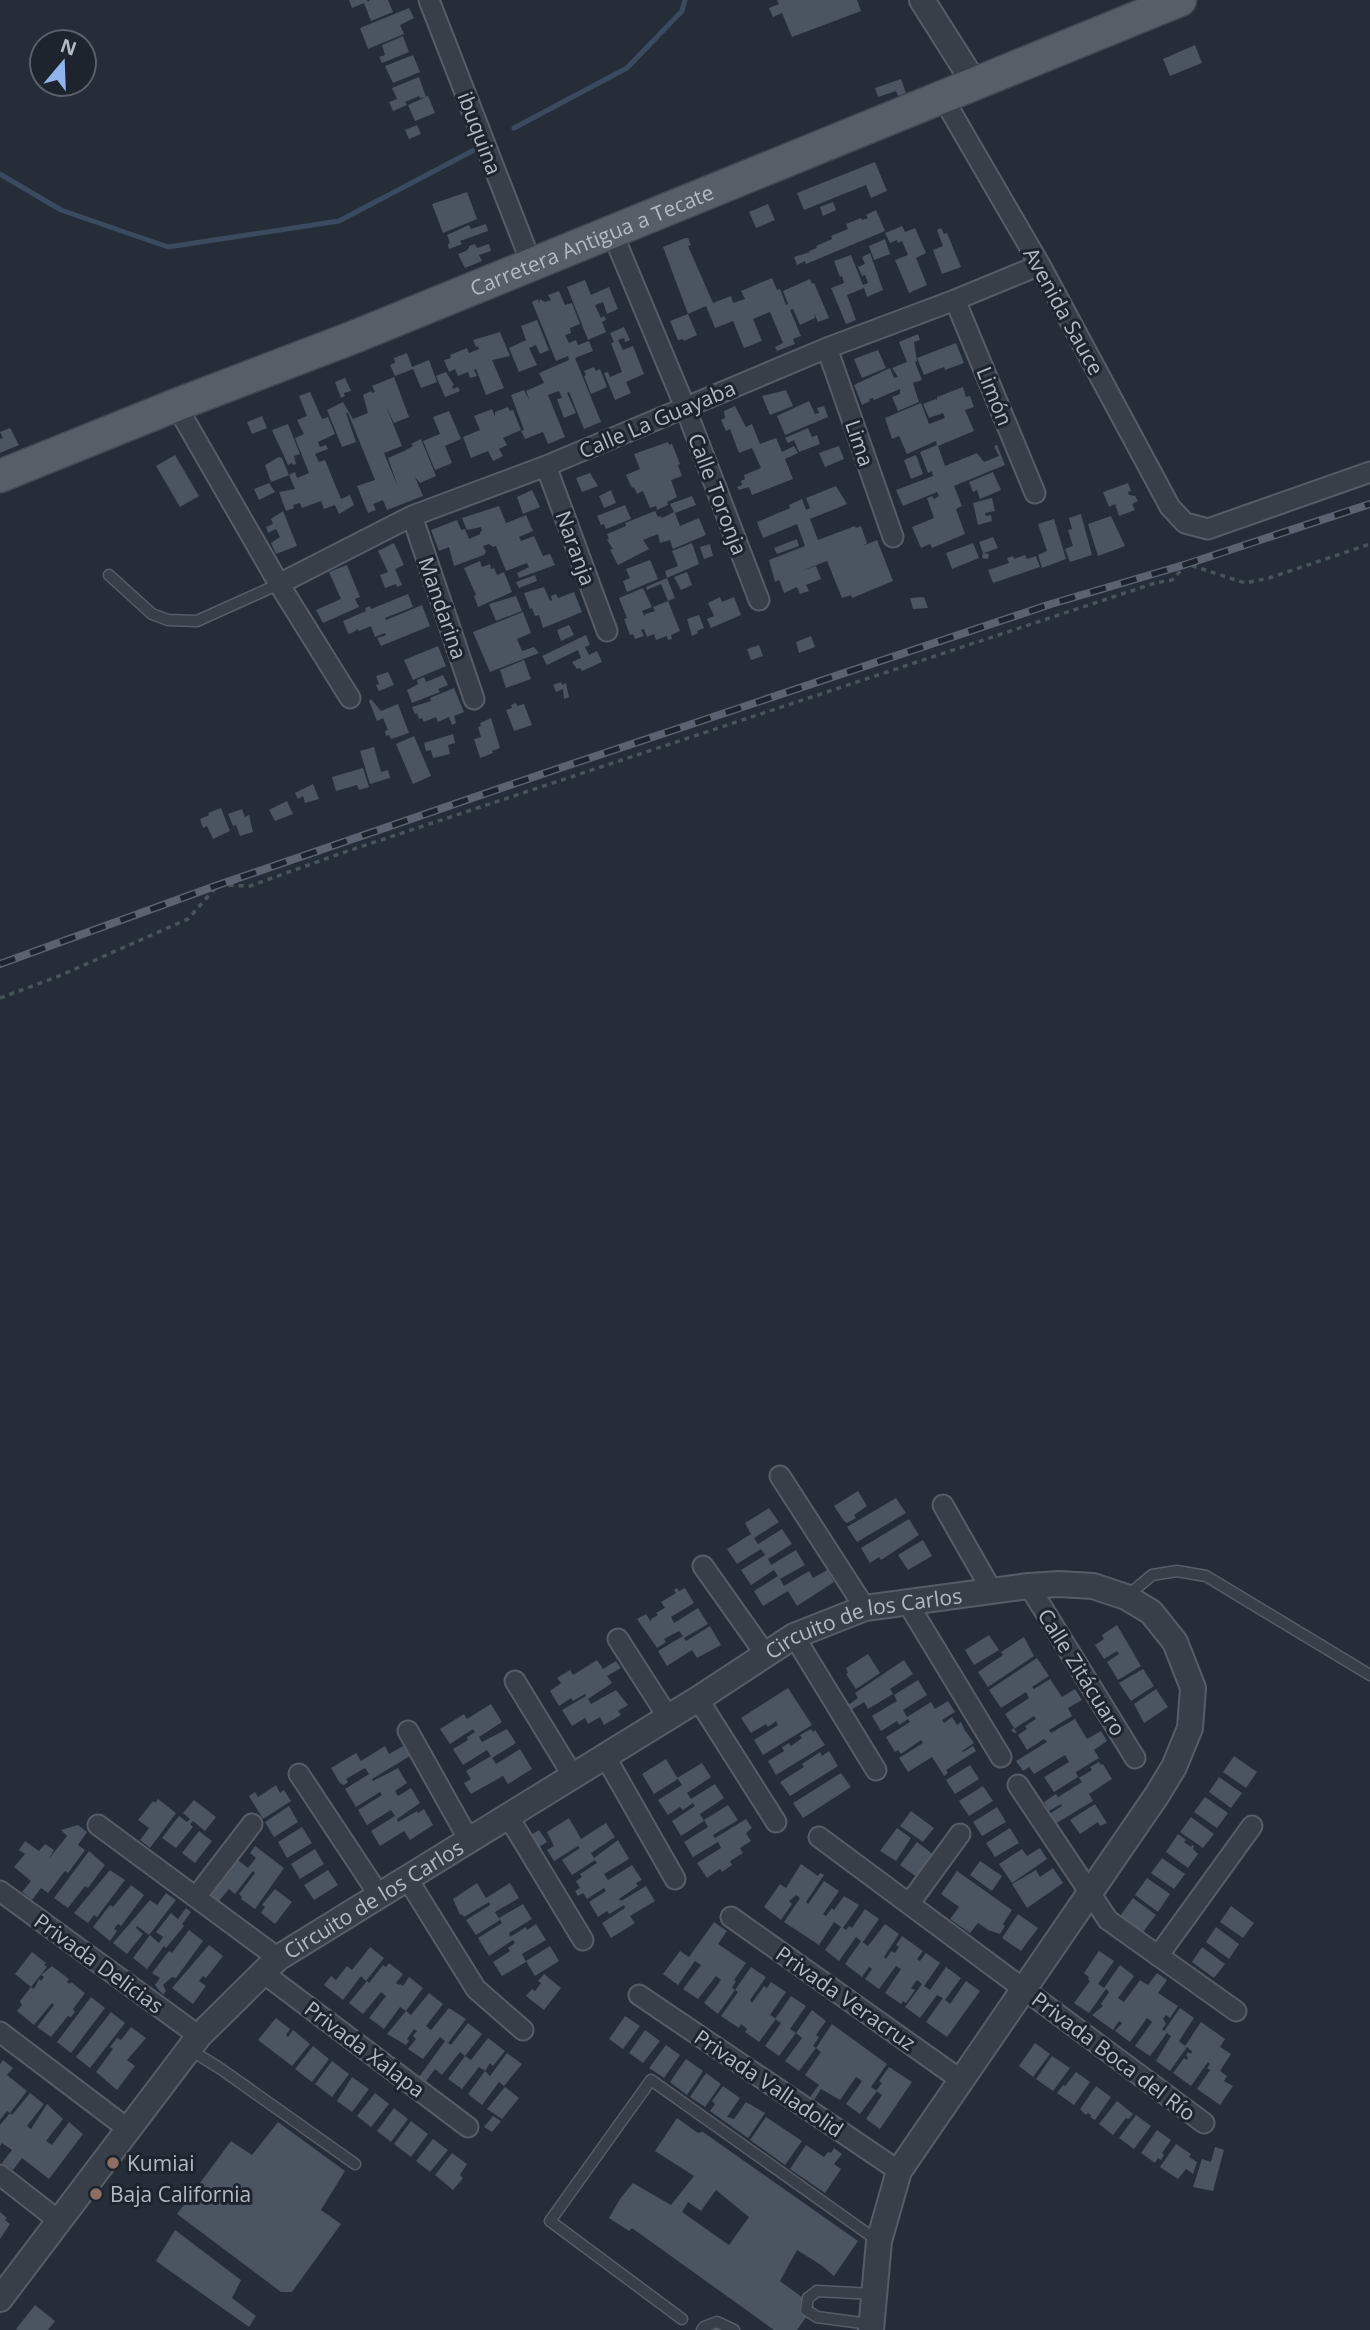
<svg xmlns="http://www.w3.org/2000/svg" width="1370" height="2330" font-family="'Open Sans',sans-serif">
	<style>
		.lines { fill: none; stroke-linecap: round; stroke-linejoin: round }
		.stream { stroke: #3b4a5f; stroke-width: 5 }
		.building { fill: #4b5461; fill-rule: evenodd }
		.service-casing { stroke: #565d66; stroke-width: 13 }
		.minor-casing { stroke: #565d66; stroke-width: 23 }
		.tertiary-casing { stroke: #565d66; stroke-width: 28 }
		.primary-casing { stroke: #414851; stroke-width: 35 }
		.path { stroke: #465658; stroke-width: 3.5; stroke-dasharray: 5 5; stroke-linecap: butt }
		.service { stroke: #383f48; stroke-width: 10 }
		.minor { stroke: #383f48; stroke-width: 19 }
		.tertiary { stroke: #383f48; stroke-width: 24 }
		.primary { stroke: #565e68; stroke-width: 32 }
		.rail-casing { stroke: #5a636f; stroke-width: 8 }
		.rail { stroke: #1d242d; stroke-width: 5; stroke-dasharray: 16; stroke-linecap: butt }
		.education-dot { fill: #8d6e63; stroke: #1d242d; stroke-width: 2.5 }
		.labels { text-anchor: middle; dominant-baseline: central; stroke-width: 6; stroke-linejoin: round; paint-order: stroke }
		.street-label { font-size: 21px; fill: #b3bac4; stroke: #1d242d }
		.poi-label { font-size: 21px; fill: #b3bac4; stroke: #1d242d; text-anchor: start }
	</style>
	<rect width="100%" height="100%" fill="#242d38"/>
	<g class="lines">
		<path class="stream" d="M514,128l113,-60 55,-57 3,-11
			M0,174l61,36 107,37 171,-26 141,-74"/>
	</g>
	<path class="building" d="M349,0h18l1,2 2,-2h18l5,12 -22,9 -7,-18 -12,5z
		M777,0h80l4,11 -69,26 -10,-24 -9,4 -4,-9 10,-4z
		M409,8l5,10 -14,7 4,9 -36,15 -8,-21z
		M403,36l6,16 -27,11 -3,-6 6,-2 -3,-10z
		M1195,45l7,18 -32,13 -7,-17z
		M413,55l7,17 -27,11 -8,-17z
		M419,77l7,20 -6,1 -1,-2 -14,6 2,3 -14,6 -4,-9 8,-3 -5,-11z
		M901,79l5,14 -8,3 -2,-5 -18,6 -3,-9z
		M428,96l7,17 -20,8 -7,-16z
		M417,125l4,9 -12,5 -4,-9z
		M875,162l12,29 -16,7 -5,-13 -62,25 -7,-17z
		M467,192l10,27 -34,14 -11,-29z
		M833,202l3,8 -13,6 -3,-9z
		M768,204l7,16 -19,8 -7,-16z
		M876,210l9,21 -79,33 -1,-3 -8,4 -3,-8 16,-5 -1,-1 8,-3 -1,-2 16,-7 -1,-3 17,-7 -2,-5 15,-6 1,2 6,-2 -2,-3z
		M486,224l2,7 -28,10 2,3 -13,5 -1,-5 2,-1 -3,-8 22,-10 2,4z
		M902,226l3,6 10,-4 11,25 -10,5 11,27 -18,8 -14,-33 13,-5 -6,-14 -4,2 -1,-3 -7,3 -5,-10z
		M941,228l3,6 3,-1 14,34 -19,7 -9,-24 10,-4 -6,-16z
		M685,238h3l3,7 -3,1 25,57 18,-7 2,7 12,-4 -4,-8 31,-13 5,12 3,-1 6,16 2,-1 -5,-13 27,-12 2,5 2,-1 15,35 -11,4 -4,-9 1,5 -15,7 -7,-16 -3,1 11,26 -8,3 2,5 -18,7 -2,-4 8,-4 -13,-31 -17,7 9,22 -18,7 -11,-27 -18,7 -9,-22 -18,8 -25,-67z
		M885,239l5,15 -16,6 -5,-14z
		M475,244l2,4 12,-4 2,7 -12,4 3,6 -17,7 -7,-14 8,-3 3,-3v-2z
		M870,253l13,37 -16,7 -3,-9 -17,7 9,25 -10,4 -15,-36 13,-5 -2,-7 -2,1 -6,-16 17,-6 12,30 5,-2 -3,-8 -3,1 -4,-9 7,-3 -3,-7z
		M585,280l6,15 18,-8 9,22 -11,5 -4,-12 -8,3 6,13 3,-2 2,4 -4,2 4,10 -18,8 -21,-53z
		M559,291l6,14 7,-2 8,21 -10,4 1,5 -6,2 4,8 7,-3 2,5 11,-4 4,10 -18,7 26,64 -17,7 -15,-37 -2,1 9,20 -12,5 -7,-19 5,-1 -3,-7 -11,4 17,42 -17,7 -5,-12 -18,7 -4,-8 3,-1 -13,-35 13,-5 6,11 -4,-10 18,-8 -5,-10 30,-13 -1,-4 -12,5 -24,-59 6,-3 1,4 1,-4 5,3 6,-2 -3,-5z
		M688,314l9,21 -13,6 -1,-2 -5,1 -8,-19z
		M537,320l12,30 -9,4 -4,-9 -7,3 8,17 -18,7 -10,-24 17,-8 -5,-14z
		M624,327l6,13 -5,2 -1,-4 -6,2 5,10 10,-4 11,28 -18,8 5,11 -16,7 -11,-27 4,-1 2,5 12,-5 -11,-29 3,-1 -4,-9z
		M500,332l10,24 -18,4 12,28 -18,7 -10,-26 -2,1 3,6 -7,2 -2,-6 -10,4 -3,-7 -6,3 -5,-12 7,-2 -1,-3 17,-7 2,5 10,-4 -1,-3 -2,1 -3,-7z
		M918,334l2,6 -6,2 3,19 -2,1 7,18 -9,3 6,19 -21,9 -6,-14 8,-3v-5l-26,11 -1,-2 -4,1 1,2 -8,4 -8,-20 36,-17 4,10 4,-1 -6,-9 15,-6 -8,-20z
		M956,343l8,20 -19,7 -1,-3 -20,8 -7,-17z
		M878,350l8,18 -24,10 -8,-19z
		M407,353l5,14 17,-7 8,22 -16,6 -8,-19 -18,7 -5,-11 5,-2 -1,-5z
		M594,367l2,4 4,-2 7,18 -16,7 -7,-18 2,-1 -2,-4z
		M446,372l8,13 -2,1 1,3 5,-2 2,4 -15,6 -9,-21z
		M394,377l15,40 -15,6 -8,-17 16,40 -18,7 14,34 -10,-29 16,-7 9,-5 -2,-2 10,-5 15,37 -16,7 -5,-6 8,19 -36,14 -4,-10 -10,4 3,6 -8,3 -11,-27 18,-6 -27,-67h-2l10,29 -14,5 -15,-37 16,-8 10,17 15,-6 -5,-18 8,-4 1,2 3,-1 -3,-6z
		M345,378l6,13 -7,2 1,3 -4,2 -6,-16z
		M963,387l3,10 4,-1 4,11 -9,3 9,21 -36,15 7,20 32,-13 7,9 15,-6 -5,-10 3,-1 8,20 -51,21 8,20 -6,3 9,25 -33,14 -2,-4 -9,4 -9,-21 22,-9 -7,-20 5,-2 2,3 5,-3 -2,-4 -34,14 -7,-16 37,-14 -1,-5 -4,2 -8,-21 17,-7 -1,-4 -29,13 -8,-18 -7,3 -7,-21 36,-15 8,21 16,-6 -2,-5 -14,5 -6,-14 13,-5 1,2v-4z
		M786,390l7,16 -23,9 -8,-19z
		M310,392l12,27 6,-2 7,17 -17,8 2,5 6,-2 2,4 -13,5 4,8 6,-2 16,39 9,-4 4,10 -15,9 -4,-9 -11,4 -3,-8 -19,7 -2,-5 -7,2 1,3 -8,3 -7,-19 16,-3 -6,-14 6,-3 2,6 12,-5 -14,-35 9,-4 -7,-14 10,-4 -8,-20z
		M809,401l6,13 4,-1 -2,-5 7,-2 4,11 -43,18 -8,-19z
		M735,406l11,21 6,-3 8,20 16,-6 6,14 12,-6 4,7 -13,6 8,20 -41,16 -3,-8 -10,3 -2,-3 5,-2 -1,-4 4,-2 -1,-4 17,-7 -9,-20 -13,5 -9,-24 -4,2 -5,-11 4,-2 -1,-7z
		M508,407l2,4 3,-1 8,20 -18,8 4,7 -8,4 4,7 -10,5 -5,-10 -17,7 -8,-21 17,-7 -6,-14 18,-7 3,8v-5z
		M449,411l12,28 -16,7 7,17 -17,7 -12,-29 17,-7 -7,-17z
		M262,416l5,12 -15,6 -5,-12z
		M288,424l12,30 -6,2 2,8 -3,1 -1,-2 -4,2 -16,-35z
		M10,428l9,17 -19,8v-14l3,-1 -3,-6z
		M808,428l4,9 5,-2 3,9 -21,8 -5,-12 -6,3 -3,-5z
		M668,442l1,3 3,-1 8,20 -2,1 4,11 -11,4 6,17 -10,5 1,3 -11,5 -1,-4 -6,2 -7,-17 -6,3 -3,-7 -2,1 -6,-13 14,-6 -6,-15z
		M839,446l5,13 -19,8 -6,-14z
		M175,455l24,41 -19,11 -24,-41z
		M916,455l7,19 -12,5 -7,-19z
		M279,457l3,1 7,17 -18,7 -6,-17z
		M993,472l8,18 -21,9 -3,-9 -4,2 -4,-10z
		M590,473l8,13 -16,6 -6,-14z
		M269,483l6,9 -16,8 -5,-11z
		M1128,483l3,8 -3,1 1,3 6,1 3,5 -6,3 3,6 -16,6 -4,-12 -6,3 -6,-15z
		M836,486l11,18 -37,15 8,21 37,-14 1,2 5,-2 6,17 -4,3 14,-6 16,41 -41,17 -1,-3 -9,3 -15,-37 -26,10 15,-5 5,13 -15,6 3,6 -9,3 -3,-7 -13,6 -5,-13 -4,2 -6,-22 36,-14 -8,-22 -34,14 -6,-16 33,-14 -1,-3 13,-6 4,11 4,-2 -4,-10z
		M532,490l8,17 -17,7 -6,-17z
		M611,490l5,13 -12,5 -5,-12z
		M692,496l4,9 -21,8 5,13 19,-8 7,17 -33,14 -3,-9 -10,3 -2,-9 -15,6 6,9 -31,16 -8,-15 3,-1 -6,-9 2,-1 -2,-5 19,-8 -1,-3 30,-12 3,6 2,-1 2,2 12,-6 -4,-8z
		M992,498l3,13 -10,2 1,3 5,-1 1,6 -14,4 -5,-22z
		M625,505l6,14 -25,10 -2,-5 -3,1 -4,-9z
		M499,506l7,17 20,-8 7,16 -14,6 2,4 13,-5 9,20 7,-2 5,11 -36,13 -2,-5 12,-6 -2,-4 -21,8 -10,-25 -3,1 -4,-3 -6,2 3,6 -2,3 -30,11 -5,-19 -10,4 -8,-21 26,-10 4,10 4,-1 4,10 11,-5v-2l2,-1 -1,-4 -14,3 -5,-12z
		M283,511l14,35 -21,8 -5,-11 9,-6 -4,-8 -8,4 -2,-6 7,-3 -2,-5z
		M1081,514l11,41 -22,7 -5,-13 8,-3 -5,-16 4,-1 -3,-11z
		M1111,516l14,30 -27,10 -10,-32z
		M1054,519l12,40 -24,9 -4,-13 9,-4 -9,-27z
		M993,537l5,11 -14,5 5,1 -1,5 -6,-1 1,-5 -4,-11z
		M797,539l2,7 -22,8 -3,-6z
		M394,543l10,22 -9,4 7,16 -5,2 -1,-3 -11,4 -5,-13 8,-3 -10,-21z
		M692,543l7,21 -32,14 -2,-7 13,-5 -6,-15z
		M973,543l6,15 -27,11 -6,-16z
		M710,544l3,12 -9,3 -4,-12z
		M1025,555l2,4 9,-3 4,11 -47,16 -5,-13 21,-7 -2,-5 6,-2 1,3z
		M650,560l8,19 -31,13 -4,-11 7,-3 -4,-9z
		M480,561l2,6 8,-3 1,5 3,-1 3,7 7,-3 8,20 -34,15 -4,-11 2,-1 -12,-27z
		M347,565l13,32 -5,2 4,8 -36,16 -7,-13 25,-11 -12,-27z
		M687,572l5,13 -11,5 -7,-13z
		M535,575l2,6 -18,7 -3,-6z
		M667,578l8,20 -7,3 -7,-17 -14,6 -1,-3z
		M544,587l6,14 2,-1 -1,-4 5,-2 2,4 16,-6 8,20 -39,16 -4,-13 -4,1 -3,-8 -2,1 -6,-16z
		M643,588l9,19 -10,4 3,6v-3l10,-3 -2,-4 15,-6 12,30 -9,4 1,4 -4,1 -1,-4 -11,4 -2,-6 -7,3 -3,-8 -3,1 3,6 -9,3 -2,-5 -3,1 -6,-16 3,-1 -8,-20z
		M408,594l5,13 -28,11 1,2 36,-15 8,21 -49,20 -4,-8 9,-3 -1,-2 -10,4 -4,-11 -12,5 -1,-2 -8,5 -2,-1 -5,-12 23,-10 -1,-3 5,-2 1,3z
		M516,596l6,15 -26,10 -7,-17z
		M720,597l2,5 12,-5 7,18 -30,13 -4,-9 7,-3 -6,-13z
		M924,597l4,11 -15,1 -3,-11z
		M523,612l8,21 -14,6 5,12 12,-4 5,6 -49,19 -17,-40z
		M699,615l5,13 -7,3 1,2 -6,3 -5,-17z
		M569,625l5,10 -13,6 -4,-11z
		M586,635l4,10 -5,2 4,8 8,-4 5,11 -20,9 -2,-3 -3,1 -5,-7 9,-4 -3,-8 -31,15 -5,-9z
		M811,636l4,11 -16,6 -3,-11z
		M759,645l4,11 -12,4 -4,-11z
		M438,646l8,20 -33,14 -9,-20z
		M524,660l7,19 -25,9 -6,-18z
		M388,672l6,13 -15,6 -3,-6 3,-1 -3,-8z
		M443,675l5,10 -10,4 2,3 -28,11 -5,-13 11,-6 -1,-4 7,-3 2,5z
		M561,682l1,3 4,-2 3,14 -5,2 -1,-10 -7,3 -3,-7z
		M454,688l10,24 -10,4 2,7 -4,2 -3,-8 -11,5 -2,-5 -12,5 -2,-4 -3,1 -2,-6 -2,1 -3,-7 19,-6 -1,-3z
		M371,699l10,12 17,-7 11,29 -18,6 -2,-4 -3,1 -1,-5 3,-1 -5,-12 -6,3 -8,-20z
		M516,703l1,3 7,-2 8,21 -18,6 -8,-21 6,-2 -1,-3z
		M491,718l9,30 -8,3 1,2 -13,5 -6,-19 7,-2 -3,-10 3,-1 -1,-3z
		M453,734l2,9 -7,2 2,9 -17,4 -2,-8 -5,1 -2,-8z
		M414,736l17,40 -18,8 -17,-40z
		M374,747l7,25 7,-2 2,8 -20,6 -10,-33z
		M363,768l6,19 -10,3 -2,-5 -21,6 -4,-14z
		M313,784l6,15 -14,4 -2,-7 -5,3 -3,-6z
		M287,801l6,13 -18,7 -6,-11z
		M221,808l9,23 -17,8 -6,-13 -4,2 -3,-9 9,-4 -1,-2z
		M242,809l3,8 4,-2 4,17 -13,4 -4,-11 -3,1 -5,-12z
		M858,1491l9,15 -13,9 2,3 -9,5 -3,-2 -10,-15z
		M896,1498l10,15 -49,29 -10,-15z
		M769,1508l10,14 -25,16 4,6 24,-15 10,15 -24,15 3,6 25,-15 9,15 -25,14 4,7 25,-15 4,7 14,-8 7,12 -37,24 -9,-15 -25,15 -9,-15 24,-15 -4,-6 -23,15 -10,-15 24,-15 -4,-6 -24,15 -10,-15 24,-15 -6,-11z
		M909,1519l10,16 -38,25 -2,-3 -9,6 -9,-15z
		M923,1540l9,16 -24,14 -10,-15z
		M677,1588l2,3 6,-3 9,15 -23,14 3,6 24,-15 10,16 -24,14 2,3 24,-15 11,19 -24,13 -5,-8 -25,16 -9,-15 25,-15 -4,-5 -15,8 2,3 -9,6 -20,-29 9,-5 5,8v-3l7,-4 -2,-2 9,-5 -4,-6 15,-9 -2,-3z
		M1117,1625l24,41 -23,14 -11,-18 12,-8 -2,-3 -13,8 -9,-14 9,-6 -2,-4z
		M989,1635l10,15 -25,15 -9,-15z
		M1024,1637l10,19 -46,31 -10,-15 25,-17 -2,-3z
		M868,1654l12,19 -24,16 -10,-15 2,-1 -2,-5z
		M1037,1658l12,18 -17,11 2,2 16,-10 12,18 13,-8 7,11 -14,8 4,8 -23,14 2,3 24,-14 12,20 14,-8 6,10 -13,9 5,8 -23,14 2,5 -24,15 -10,-15 25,-15 -4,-7 -31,19 -5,-7 -6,4 -7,-10 31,-19 -3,-3 -17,11 -9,-15 9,-6 -2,-3 11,-7 -2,-3 -20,13 3,3 -3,1 -3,-3 3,-2 -9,-14 24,-16 -3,-6 -25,16 -12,-18z
		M597,1660l6,9 13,-8 5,7 -14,8 5,7 -24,16 3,5 25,-14 12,15 -10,6 3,4 -17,10 -4,-8 -12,7 -3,-6 -13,8 -10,-16 24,-14 -1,-2 -12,7 -2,-3 -12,8 -9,-15 11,-8 -4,-5 13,-8 3,5z
		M904,1660l9,14 -23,15 3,5 -25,15 -4,-7 -13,8 -3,-5 10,-7 -3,-5z
		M1143,1669l11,17 -23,15 -12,-18z
		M918,1680l9,15 -24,15 4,7 24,-15 4,7 13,-8 7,11 -13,8 2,3 8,-6 5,8 4,-3 3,7 10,14 -12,8 1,1 10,-6 3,5 -30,19 2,3 -4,3 -12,-19 -24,15 -9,-14 24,-15 -2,-3 -20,14 -3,-4 -3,2 -9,-15 24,-15 -2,-3 -9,6 -2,-4 -16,10 -9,-15 25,-15 -3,-6z
		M788,1688l24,37 -49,30 -9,-15 24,-15 -2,-4 -8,6 -2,-3 -15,9 -10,-15z
		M1156,1689l12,18 -24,16 -10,-19z
		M491,1704l11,18 -23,15 3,5 25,-13 9,14 -24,15 -5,-8 -24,15 -10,-16 15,-9 -1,-3 8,-5 -2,-3 -23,15 -10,-15 24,-15 3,5z
		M811,1729l2,3 2,-2 10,15 -49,30 -8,-14 16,-10 -2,-4 7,-4 2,3 11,-8 -2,-3z
		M385,1746l4,8 14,-8 7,10 -38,23 1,2 25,-13 9,15 -12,8 3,5 13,-8 9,15 -23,16 1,3 19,-11 1,2 6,-4 9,16 -23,15 -6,-9 -24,15 -9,-15 24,-15 -4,-6 -24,15 -9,-15 24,-15 -2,-3 -24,15 -11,-18 24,-15 -4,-6 -19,11 2,3 -4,3 -4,-2 -9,-15 25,-15 5,8z
		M520,1749l12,20 -24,15 -5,-8 -32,18 -7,-11 7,-4 -5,-8 25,-15 5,8z
		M829,1751l9,15 -48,30 -10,-14 24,-15 -2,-3 18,-12 2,4z
		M1234,1756l23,16 -11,16 -23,-16z
		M666,1759l12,20 -24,15 -12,-20z
		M1099,1762l2,3 2,-1 9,15 -23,15 4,7 -38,23 -6,-10 13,-8 -1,-2 -12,7 -5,-9 12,-8 2,3 24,-15 -3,-4 13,-8 -2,-3z
		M702,1763l9,14 -24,16 4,6 24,-15 9,14 -24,16 4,7 -23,15 -9,-15 23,-15 -2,-3 -10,7 -3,-3 -12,8 -10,-15 24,-15 -5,-7z
		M970,1765l9,14 -24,15 -9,-14z
		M841,1773l10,14 -48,31 -10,-15z
		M1219,1777l23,16 -11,15 -22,-16z
		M276,1785l4,8 4,-3 7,11 -28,18 -14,-23 6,-4 3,5z
		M983,1786l10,15 -24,15 -10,-15z
		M1205,1797l23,16 -11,15 -23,-16z
		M158,1799l18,14 -26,35 -10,-8 9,-12 -11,-8 15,-19 2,2z
		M194,1800l22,17 -11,14 -12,-10 -3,3 3,3 -17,21 -14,-10 17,-22 8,6 3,-3 -7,-6z
		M1095,1804l12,19 -7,3 -2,-4 -18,12 -10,-14z
		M728,1805l10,15 -25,15 2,3 31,-19 6,9 -6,5 5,8 -11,7 3,5 -13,8 2,4 -10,7 -2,-3 -13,9 -10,-15 24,-15 -3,-6 -25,15 -9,-15 24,-15 -4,-7z
		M289,1806l9,16 -24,15 -9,-15z
		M997,1807l9,15 -24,14 -9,-14z
		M911,1811l23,17 -11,14 -23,-16z
		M1191,1817l23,17 -11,14 -23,-16z
		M569,1818l12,21 25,-16 9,14 -24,16 3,5 24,-18 11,19 -25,15 4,6 24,-15 10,15 -6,3 2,3 -19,13 2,2 25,-15 9,15 -25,15 5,7 -24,15 -9,-15 23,-15 -1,-3 -15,9 -2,-3 -9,6 -9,-15 17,-11 -2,-3 -17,11 -4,-6 -5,3 -3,-5 5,-3 -4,-7 6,-4 -2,-3 17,-11 -2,-3 -23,15 -10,-15 18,-12 -2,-2 -24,15 -7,-11 7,-4 -7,-14z
		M78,1825l9,7 -9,13 7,5 -17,23 -3,-2 -17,22 -7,-5 -9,12 -10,-8 9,-11 -17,-14 11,-13 -6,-4 6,-9 14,10 6,-7 9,6 -5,9 18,-23 -6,-6z
		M302,1827l10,16 -25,15 -9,-16z
		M897,1828l14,10 -15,23 -16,-10z
		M1010,1828l9,15 -24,14 -9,-14z
		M539,1830l8,12 -10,6 -8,-12z
		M199,1831l13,10 -17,22 -13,-10z
		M1178,1834l8,6 -2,2 7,5 1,-2 2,1 -1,3 5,5 -10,14 -22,-16z
		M917,1842l17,13 -16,23 -18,-13z
		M255,1846l29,22 -29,41 -14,-10 1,-2 -3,-3 16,-21 -2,-2 -18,23 -6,-5 -10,12 -10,-7 10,-13 2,2 17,-23 10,8 8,-10 -6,-5z
		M1040,1848l7,11 -35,24 -13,-19 23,-15 5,7z
		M315,1849l9,15 -24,15 -9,-15z
		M89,1851l16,14 -17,23 -3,-2 -17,22 -14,-10z
		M1162,1858l23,16 -11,15 -23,-16z
		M980,1861l22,15 -10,15 -22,-16z
		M801,1864l17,12 2,-3 4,2 -18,27 2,2 16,-23 15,10 -16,23 3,2 6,-8 2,2 10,-14 15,9 -16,23 3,2 3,-4 3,2 13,-19 14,10 -16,23 -2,-1 7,5 17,-22 14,10 -15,23 2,2 5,-8 4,2 4,-6 -3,-2 6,-9 21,15 -6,8 3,2 6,-8 14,10 -16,23 6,4 16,-23 15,11 -16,22 5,4 16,-23 14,10 -33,46 -21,-15 17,-24 -6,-3 -17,23 -15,-11 17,-23 -5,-4 -6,8 4,2 -9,13 -3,-2 -2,3 -16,-11 16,-24 -5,-3 -17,23 -14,-10 7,-10 -3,-2 -7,10 -17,-13 16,-23 -5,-4 -17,24 -14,-11 16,-23 -7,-5 -15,23 -35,-23 16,-24 -4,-3 -7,6 3,3 -11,16 -17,-13 16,-23 6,4z
		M1053,1868l10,15 -36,25 -15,-24 24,-14 4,7z
		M110,1870l15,10 -28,37 -3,-2 -6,8 -14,-10z
		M328,1870l10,15 -24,15 -10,-15z
		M957,1871l55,39 -9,14 2,2 -5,8 -12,-4 -10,-7 -8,10 -20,-14 9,-12 -18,-13z
		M1147,1878l23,16 -12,18 -23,-17z
		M477,1883l9,15 24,-15 9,15 -24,14 5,8 -24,15 -10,-15 24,-15 -1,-3 -25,15 -2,-3 -2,1 -7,-16z
		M131,1885l13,10 -23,31 -3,-2 -4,5 3,2 -7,10 -17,-14 17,-22 3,2z
		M275,1889l17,13 -17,22 -14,-11 4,-6 -3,-2z
		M166,1893l10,7 -27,35 -12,-9 -1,2 7,6 -16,20 -14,-11 37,-43 7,5z
		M1133,1898l23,17 -13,17 -23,-16z
		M523,1904l9,15 -23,14 1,4 16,-10 1,3 9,-6 10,16 -24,14 4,8 -24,14 -9,-14 17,-11 -2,-3 7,-5 -2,-3 -24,16 -11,-18 24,-15 -3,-5z
		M1231,1906l23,17 -11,15 -23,-16z
		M186,1908l5,4 -9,12 2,2 -18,22 -2,-2 -17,23 -14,-11 17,-23 9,8 4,-6 -7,-5 15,-19 7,6z
		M1018,1914l20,14 -17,23 -19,-13z
		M714,1922l13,9 -9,13 28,19 -12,17 2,1 -4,7 3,2 -17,24 -14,-11 17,-23 -5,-4 -18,23 -15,-10 18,-24 -6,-4 -17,24 -15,-11 17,-23 9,6z
		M1216,1927l23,17 -10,15 -23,-17z
		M189,1930l14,11 -27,37 -4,-1 -9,8 3,6 -3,4 -8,-10 5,-7 -8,-5 17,-22 3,2z
		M209,1945l14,11 -17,22 -3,-2 -4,5 7,5 -13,18 -21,-16z
		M550,1946l9,15 -24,15 -9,-15z
		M370,1947l14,11 -18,23 -5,-5 -18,24 -19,-15 7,-9 5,4 11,-14 5,4z
		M1202,1947l23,17 -11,14 -22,-16z
		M1099,1951l15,10 -16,23 6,4 16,-23 14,11 -16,22 6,4 16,-22 8,5 9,-12 10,7 -9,13 20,13 -8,12 -4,-3 -3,4 3,5 -4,5 2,2 16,-23 14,10 -15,23 6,5 16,-24 24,17 -5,8 11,7 -11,17 7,5 -3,5 9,5 -13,19 -23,-16 13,-19 -3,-2 3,-4 -2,-2 -17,24 -18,-13 11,-15 3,2 1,-3 -2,-2 2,-3 3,2 1,-3 -5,-4 -17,24 -14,-10 15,-25 -4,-3 -17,23 -15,-10 17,-24 -5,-4 -17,24 -15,-11 7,-8 -3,-2 -6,9 -21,-15 11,-9 -2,-2 8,-12 -3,-3 -17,24 -15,-10 16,-22 -2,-2 1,-2 -5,-4z
		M32,1952l14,11 -2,2 3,2 -16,20 -16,-13z
		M389,1963l14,11 -7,9 3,2 1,-1 3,2 6,-9 14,11 -17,23 -6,-4 -16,22 -15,-11 17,-22 -5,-4 -18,22 -14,-11 18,-22 2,2 14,-18 3,2z
		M52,1966l17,13 -2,3 3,2 1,-2 14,11 -12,16 2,3 -4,5 -3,-1 -17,21 -14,-10 17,-22 -2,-2 -18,22 -17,-14 5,-6 -2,-4 11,-14 3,2 5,-10 2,2 3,-4 -3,-2z
		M751,1967l15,10 -16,23 2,3 12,-17 3,2 4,-6 15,10 -16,23 6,4 -17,23 -14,-10 2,-3 -6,-5 -2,4 -18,-12 17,-24 -3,-2z
		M544,1974l17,14 -17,22 -18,-14 6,-7 3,2 6,-8 -3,-2z
		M429,1993l14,11 -17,22 5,4 18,-22 17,11 -18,24 3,2 17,-22 14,11 -17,22 -5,-4 -18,23 -7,-6 -9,12 -7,-4 26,-36 -5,-4 -17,22 -15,-10 8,-10 -3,-3 4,-5 -3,-2 -7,10 2,2 -3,4 -19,-11 19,-23 5,4z
		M791,1996l15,10 -16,23 6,4 -17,23 -14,-10 16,-23 -6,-4z
		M91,1997l14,11 -34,45 -14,-11z
		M812,2010l14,11 -10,14 3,2 -6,9 3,2 16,-24 55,40 -16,23 6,4 -17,23 -14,-10 16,-23 -6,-4 -16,23 -19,-11 -7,11 -4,-3 9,-12 -14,-10 16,-23 -5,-4 -17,23 -14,-10 17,-23 -6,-5z
		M111,2012l14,11 -35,45 -14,-11z
		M625,2016l15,10 -17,23 -14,-10z
		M276,2018l14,11 -4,6 2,2 5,-7 17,14 -18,22 -34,-26z
		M131,2027l15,11 -19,22 8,6 -18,24 -21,-18 17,-23 -3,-2 7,-9 4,2z
		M645,2030l15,11 -17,22 -14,-10z
		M488,2038l17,13 -12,15 -3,-3 -5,8 -6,-4 -17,22 -14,-10 17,-23 6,4z
		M1035,2043l15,11 -17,23 -14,-11z
		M666,2045l14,10 -16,23 -15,-10z
		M313,2046l16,13 -17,23 -17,-13z
		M507,2053l15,11 -18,22 -5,-4 -17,23 -14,-11 17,-23 5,5z
		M1052,2056l18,12 -17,23 -17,-12z
		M686,2059l17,12 -16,24 -17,-13z
		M3,2060l10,8 -6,7 20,16 -17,22 -3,-2 -7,9v-56z
		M332,2061l17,13 -17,23 -17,-13z
		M889,2067l23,15 -32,47 -14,-10 16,-24 -6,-4 6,-8 -3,-2z
		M1076,2072l14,10 -16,23 -17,-12 6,-8 2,1z
		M706,2073l15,11 -16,23 -15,-10z
		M352,2077l17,12 -17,23 -15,-11z
		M723,2086l17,12 -13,19 7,2 12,-17 19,11 -17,25 -38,-27 5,-7 -3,-3z
		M1096,2086l15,11 -16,23 -5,-3 1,-2 -3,-2 -2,2 -6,-6z
		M505,2087l14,11 -17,21 -15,-10z
		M30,2093l14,11 -17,22 4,3 16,-25 16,15 -17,22 6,4 17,-23 14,12 -34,45 -27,-21 -9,12 -11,-7 10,-13 -10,-7 -2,3v-21l10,-12 2,2z
		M375,2093l14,11 -18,23 -14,-11z
		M1117,2101l16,13 -4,5 -3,-1 -13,17 -14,-11z
		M394,2108l14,11 -17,23 -14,-11z
		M1136,2115l15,11 -17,23 -15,-11z
		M493,2116l8,5 -9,11 -8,-5z
		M766,2117l36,24 -17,24 -35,-25z
		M677,2118l21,15 5,-1 155,109 -24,35 -13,-11 -24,-15 -17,31 34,25 -17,24h-23l-142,-102 -3,3 -20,-13 11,-19 13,-16 38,22 23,-29 -39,-25zM716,2190l33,27 -20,28 -47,-33 6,-10 13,9z
		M411,2121l17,13 -17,23 -17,-13z
		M278,2122l67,49 -24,39 20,14 -49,68h-11l-104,-78 54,-73 21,14z
		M1157,2130l14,10 -9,13 2,2 -3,5 -3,-2 -3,5 -14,-10z
		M433,2139l15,11 -18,22 -14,-11z
		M1176,2144l15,10 -2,3 8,5 -4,12 -7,-5 -8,10 -18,-12z
		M806,2145l18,12 4,-5 3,1 3,-5 8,6 -8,10 7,5 -16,24 -35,-24z
		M1215,2147l9,3 -11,41 -20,-4 9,-28 9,3z
		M452,2153l15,11 -7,11 3,3 -10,12 -18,-15z
		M0,2212l7,6 -2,2 5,4 -10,15z
		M175,2230l66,50 -9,18 24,18 -7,11 -93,-66z
		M35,2305l20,16 -7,9h-30l-2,-1z"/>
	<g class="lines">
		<g class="service-casing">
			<path id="service" d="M109,575l43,39 16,6 29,1 82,-37
				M1126,1597l26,-22 25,-4 29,5 164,99
				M189,2049l32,20 134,95
				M682,2319l-132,-98 101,-141 227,161
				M869,2324l-52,-7 -11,-7 2,-12 9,-7 56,3
				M702,2330l2,-3 13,-5 17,8"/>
		</g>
		<g class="minor-casing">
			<path id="minor" d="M429,0l103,265
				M943,98l97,167 130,242 15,16 23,6 162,-57
				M612,232l73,175 74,193
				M955,300l80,193
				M827,348l66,189
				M176,405l103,179 71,114
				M546,466l61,165
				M412,516l62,183
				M279,584l133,-68 134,-50 281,-118 128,-48 85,-35
				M780,1476l85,132
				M943,1505l49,86
				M703,1566l63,89
				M1029,1586l106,172
				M907,1602l94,155
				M794,1636l82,134
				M618,1639l50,78
				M515,1681l58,95
				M698,1699l78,123
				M408,1731l61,109
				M605,1756l70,123
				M299,1774l80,121
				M1018,1785l90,135 128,91
				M508,1816l75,124
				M98,1825l180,133
				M819,1837l385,286
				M407,1878l69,111 47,41
				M0,1891l199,145
				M196,1897l56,-73
				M909,1904l51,-70
				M731,1917l230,163
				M1158,1956l94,-130
				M262,1972l206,155
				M639,1995l260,176
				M0,2032l128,97
				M0,2175l59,46"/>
		</g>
		<g class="tertiary-casing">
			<g id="tertiary">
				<path d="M922,0l53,84"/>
				<path id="s1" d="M0,2299l199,-263 79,-78 420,-259 96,-63 71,-28 164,-22 30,-2 34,2 33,11 25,15 24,30 18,46 -3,40 -16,39 -17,28 -258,376 -20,70 -8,89"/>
			</g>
		</g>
		<g class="primary-casing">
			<g id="primary">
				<path id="s2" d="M0,476l176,-71 178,-68 826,-337"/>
			</g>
		</g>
		<path class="path" d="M0,998l59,-22 129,-57 30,-34 32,1 92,-33 813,-270 17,-3 15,-16 58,19 24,-5 101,-34"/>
		<use href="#service" class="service"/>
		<use href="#minor" class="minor"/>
		<use href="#tertiary" class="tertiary"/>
		<use href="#primary" class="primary"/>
		<g class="rail-casing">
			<path id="rail" d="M0,964l218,-79 339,-116 494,-165 136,-40 183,-60"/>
		</g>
		<use href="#rail" class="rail"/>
	</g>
	<g class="education-dot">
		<circle cx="113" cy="2163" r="7"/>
		<circle cx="96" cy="2194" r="7"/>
	</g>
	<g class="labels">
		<g class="street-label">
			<text transform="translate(480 133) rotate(69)">ibuquina</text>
			<text stroke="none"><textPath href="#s2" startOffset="637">Carretera Antigua a Tecate</textPath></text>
			<text transform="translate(1064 311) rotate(61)">Avenida Sauce</text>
			<text transform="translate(995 396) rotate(68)">Limón</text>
			<text transform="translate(657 419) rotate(-23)">Calle La Guayaba</text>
			<text transform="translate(860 443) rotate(71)">Lima</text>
			<text transform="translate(718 494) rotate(69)">Calle Toronja</text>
			<text transform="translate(576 548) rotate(70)">Naranja</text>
			<text transform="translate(443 608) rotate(71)">Mandarina</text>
			<text stroke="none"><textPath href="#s1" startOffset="1120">Circuito de los Carlos</textPath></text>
			<text transform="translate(1082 1672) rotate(58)">Calle Zitácuaro</text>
			<text stroke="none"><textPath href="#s1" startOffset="553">Circuito de los Carlos</textPath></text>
			<text transform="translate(99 1963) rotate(36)">Privada Delicias</text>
			<text transform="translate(846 1998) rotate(35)">Privada Veracruz</text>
			<text transform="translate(365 2049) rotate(37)">Privada Xalapa</text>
			<text transform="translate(1114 2056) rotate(37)">Privada Boca del Río</text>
			<text transform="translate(769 2083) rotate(34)">Privada Valladolid</text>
		</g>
		<g class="poi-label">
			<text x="127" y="2163">Kumiai</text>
			<text x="110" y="2194">Baja California</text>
		</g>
	</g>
	<g transform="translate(63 63) rotate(19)"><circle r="33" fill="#1d242d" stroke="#596069" stroke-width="2"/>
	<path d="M0-5L12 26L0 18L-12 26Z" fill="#90b4ec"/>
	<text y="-10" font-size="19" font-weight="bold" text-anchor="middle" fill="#b3bac4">N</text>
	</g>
</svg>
